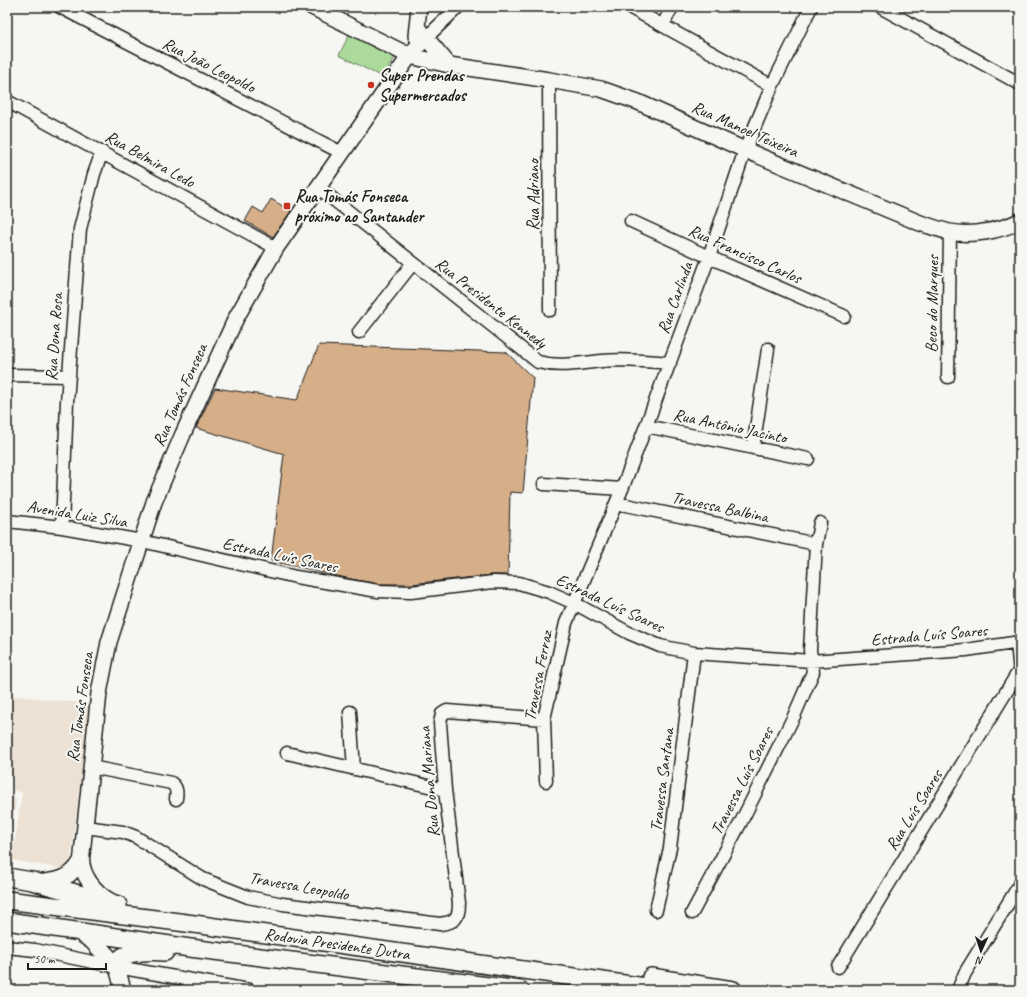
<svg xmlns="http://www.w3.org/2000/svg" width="1027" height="997" font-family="Caveat,sans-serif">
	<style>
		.built { fill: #ece1d2 }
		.green { fill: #abda9a; stroke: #647b5b }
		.building { fill: #d6af88; stroke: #1c1c1c }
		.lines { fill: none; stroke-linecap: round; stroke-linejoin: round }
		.minor-casing { stroke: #1c1c1c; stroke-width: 15 }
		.major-casing { stroke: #1c1c1c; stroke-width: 18 }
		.highway-casing { stroke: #1c1c1c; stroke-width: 20 }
		.minor { stroke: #f6f6f2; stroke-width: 12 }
		.major { stroke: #f6f6f2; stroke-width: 15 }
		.highway { stroke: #f6f6f2; stroke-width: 17 }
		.poi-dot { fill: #c8321e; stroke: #f6f6f2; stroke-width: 1.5 }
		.labels { text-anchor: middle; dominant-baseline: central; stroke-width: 4; stroke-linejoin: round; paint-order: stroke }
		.street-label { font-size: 17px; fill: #1c1c1c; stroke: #f6f6f2 }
		.poi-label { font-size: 17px; font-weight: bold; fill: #1c1c1c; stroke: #f6f6f2; text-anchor: start }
	</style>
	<rect width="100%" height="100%" fill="#f6f6f2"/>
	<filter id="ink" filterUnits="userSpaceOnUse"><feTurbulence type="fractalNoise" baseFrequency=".025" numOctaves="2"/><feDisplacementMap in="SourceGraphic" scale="8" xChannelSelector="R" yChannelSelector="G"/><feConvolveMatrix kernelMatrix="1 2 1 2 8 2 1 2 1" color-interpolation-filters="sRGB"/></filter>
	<g filter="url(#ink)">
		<path class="built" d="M7,695l83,9 -21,166 -57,-10 10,-67 -9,-4 1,-12 -7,-1z
			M7,780h3l-1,16 7,2 -8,61h-1z"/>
		<path class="green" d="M350,33l45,25 -13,19 -43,-22z"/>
		<path class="building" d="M271,199l20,12 -18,26 -28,-16 8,-14 10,6z
			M319,345l187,7 27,26 -10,115 -13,-1 -2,83h-16l-81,9h-32l-28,-5 -80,-18 13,-107 -88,-26 19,-40 82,12z"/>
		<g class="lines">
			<g class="minor-casing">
				<path id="minor" d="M60,7l282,146
					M629,7l143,79
					M880,7l140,77
					M663,25l9,-18
					M427,37l31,-30
					M549,80l1,230
					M7,101l269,147
					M319,188l219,174c23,6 41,1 64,-1 22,-2 45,0 68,2
					M631,221l78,36 135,59
					M359,332l54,-69
					M7,375l61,1
					M948,377l2,-145
					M646,426l162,33
					M753,448l15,-99
					M544,484l78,5
					M616,503l200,41
					M7,521l55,6 80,14 154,36 82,14 33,1 82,-10 26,1 30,9 25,11 55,30 31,13 34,7 117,8 155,-11 54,-8
					M62,527l5,-125 13,-173 14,-55 8,-22
					M1017,643l3,30
					M350,712l4,57
					M287,753l158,37
					M91,767l80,16c6,4 6,9 5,16
					M546,781l-2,-62 22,-96 56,-134 24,-63 63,-169 36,-107 27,-64 39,-79
					M85,827l38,5 13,5 67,42 45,18 35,7 157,20c15,-2 19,-5 19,-21l-14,-113 -5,-67 2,-9 5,-3 97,8
					M656,910l14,-62 24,-195
					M692,913l49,-91 53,-106 19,-44 -3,-22 6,-106 4,-21
					M7,947l28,3 82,17 132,23
					M838,967l181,-296
					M958,990l7,-17 55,-89"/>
			</g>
			<g class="major-casing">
				<path id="major" d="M312,7l98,49 39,9 100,15 52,9 37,13 107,48 175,73c10,3 20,7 30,9 23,4 49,-1 70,-11
					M417,27l32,38
					M416,36l3,-29
					M38,883c20,-3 32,-3 43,-22
					M112,902c-17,-9 -33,-28 -30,-48l17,-161 10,-51 45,-140 29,-68 53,-116 40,-70 123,-177 15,-21 13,-13
					M117,967l6,23"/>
			</g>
			<g class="highway-casing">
				<path id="highway" d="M7,877l25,4 86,24
					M7,900l187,24 473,66
					M7,921l183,27 330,42
					M80,932l13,9 24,26
					M117,967c1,-3 1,-7 4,-9 7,-7 34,-7 44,-6
					M651,977l82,13"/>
			</g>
			<use href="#minor" class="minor"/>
			<use href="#major" class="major"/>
			<use href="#highway" class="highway"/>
		</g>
	</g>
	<g class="poi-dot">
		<circle cx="371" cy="85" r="4"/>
		<rect x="283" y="202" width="8" height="8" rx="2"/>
	</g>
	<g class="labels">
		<g class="street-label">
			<text transform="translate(209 65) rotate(27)">Rua João Leopoldo</text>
			<text transform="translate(745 129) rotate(24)">Rua Manoel Teixeira</text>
			<text transform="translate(150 159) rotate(29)">Rua Belmira Ledo</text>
			<text transform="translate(533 195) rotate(-90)">Rua Adriano</text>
			<text transform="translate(745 254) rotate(24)">Rua Francisco Carlos</text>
			<text transform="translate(675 298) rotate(-70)">Rua Carlinda</text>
			<text transform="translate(491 303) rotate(38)">Rua Presidente Kennedy</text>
			<text transform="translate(932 304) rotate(-89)">Beco do Marques</text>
			<text transform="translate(54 337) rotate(-86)">Rua Dona Rosa</text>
			<text transform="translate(180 395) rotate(-66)">Rua Tomás Fonseca</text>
			<text transform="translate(730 426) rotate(12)">Rua Antônio Jacinto</text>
			<text transform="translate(720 507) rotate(12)">Travessa Balbina</text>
			<text transform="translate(77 514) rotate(9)">Avenida Luiz Silva</text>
			<text transform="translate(280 555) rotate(12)">Estrada Luís Soares</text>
			<text transform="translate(610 603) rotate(25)">Estrada Luís Soares</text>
			<text transform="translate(929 635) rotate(-5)">Estrada Luís Soares</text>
			<text transform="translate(538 676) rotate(-79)">Travessa Ferraz</text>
			<text transform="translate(80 707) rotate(-82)">Rua Tomás Fonseca</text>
			<text transform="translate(662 780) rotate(-83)">Travessa Santana</text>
			<text transform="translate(742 781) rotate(-63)">Travessa Luís Soares</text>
			<text transform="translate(429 782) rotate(-95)">Rua Dona Mariana</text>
			<text transform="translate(914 810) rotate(-58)">Rua Luís Soares</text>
			<text transform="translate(299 886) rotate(10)">Travessa Leopoldo</text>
			<text transform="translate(337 944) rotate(8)">Rodovia Presidente Dutra</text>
		</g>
		<g class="poi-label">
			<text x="379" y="75">Super Prendas<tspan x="379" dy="20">Supermercados</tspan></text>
			<text x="295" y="196">Rua Tomás Fonseca<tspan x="295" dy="20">próximo ao Santander</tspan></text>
		</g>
	</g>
	<rect width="1027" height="997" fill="none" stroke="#f6f6f2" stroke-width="24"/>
	<rect x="12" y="12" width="1003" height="973" fill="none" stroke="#1c1c1c" stroke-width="1.5" filter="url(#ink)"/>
	<g transform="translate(981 951) rotate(183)" stroke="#f6f6f2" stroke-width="3" paint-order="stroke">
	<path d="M0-3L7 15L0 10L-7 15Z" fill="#1c1c1c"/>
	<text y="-6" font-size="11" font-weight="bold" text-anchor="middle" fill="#1c1c1c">N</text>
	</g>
	<path d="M28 963v6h78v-6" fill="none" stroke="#1c1c1c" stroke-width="2"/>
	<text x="34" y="963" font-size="12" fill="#1c1c1c" stroke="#f6f6f2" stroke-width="3" paint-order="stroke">50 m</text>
</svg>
